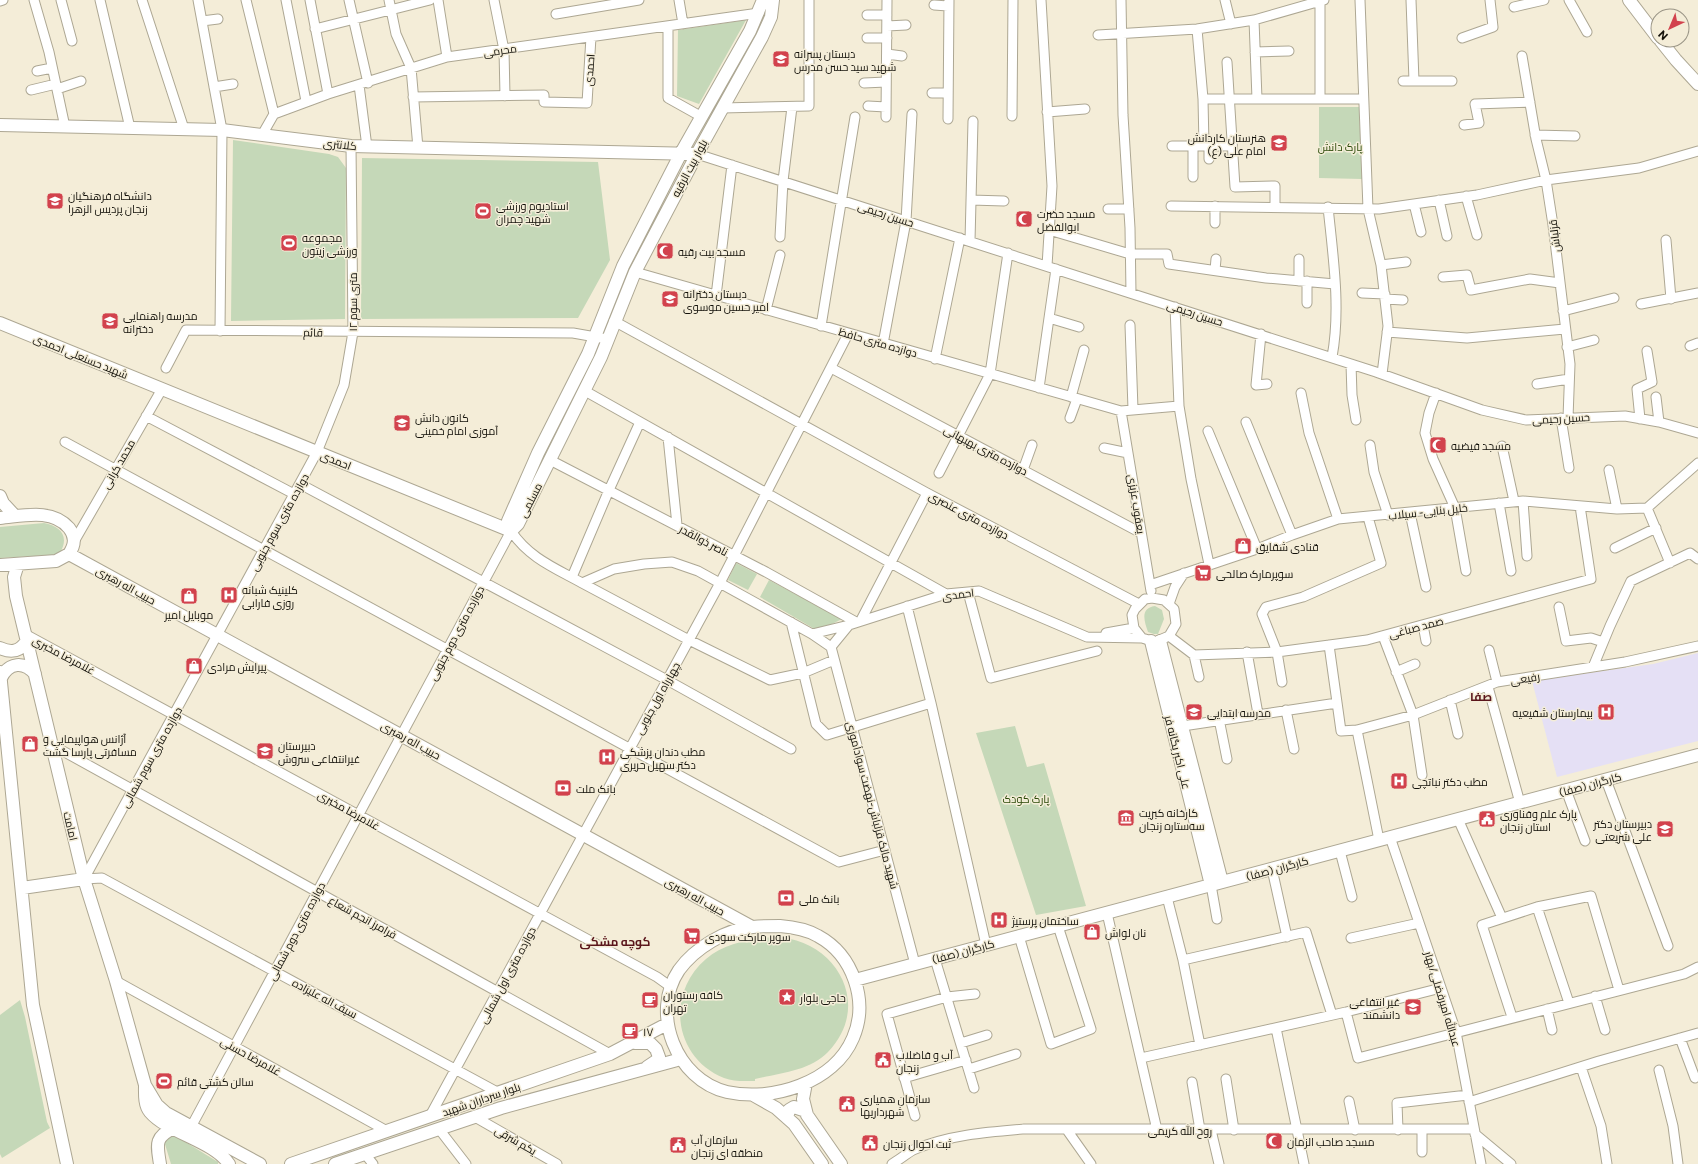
<svg xmlns="http://www.w3.org/2000/svg" width="1698" height="1164" font-family="Commissioner,Cairo,sans-serif">
	<style>
		.medical { fill: #e5e0f5 }
		.green { fill: #c5d8b8 }
		.lines { fill: none; stroke-linecap: round; stroke-linejoin: round }
		.minor-casing { stroke: #ada793; stroke-width: 11 }
		.major-casing { stroke: #ada793; stroke-width: 14 }
		.minor { stroke: #fff; stroke-width: 9 }
		.major { stroke: #fff; stroke-width: 12 }
		.labels { text-anchor: middle; dominant-baseline: central; stroke-width: 3; stroke-linejoin: round; paint-order: stroke }
		.street-label { font-size: 11px; fill: #13110a; stroke: #f4edd8 }
		.poi-label { font-size: 11px; fill: #13110a; stroke: #f4edd8; text-anchor: start }
		.park-label { font-size: 11px; fill: #2b4a08; stroke: #f4edd8 }
		.neighbourhood-label { font-size: 12px; font-weight: bold; fill: #5a151b; stroke: #f4edd8 }
	</style>
	<rect width="100%" height="100%" fill="#f4edd8"/>
	<path class="medical" d="M1698,653v88l-141,36 -25,-96 121,-17z"/>
	<path class="green" d="M746,20l-47,84 -22,-8 1,-66z
		M1319,107h40l3,72 -43,-1z
		M233,140l96,14 9,3 8,11 -1,151 -114,2z
		M362,158l236,4 12,98 -32,58 -217,1z
		M44,523c16,3 26,13 16,30l-8,2 -52,3v-31z
		M736,563l21,11 -9,16 -20,-10z
		M769,580l73,39 -24,12 -58,-34z
		M1155,606l7,4 2,9 -6,15h-4l-6,-2c-4,-11 -8,-24 7,-26z
		M1015,726l12,41 17,-4 42,143 -50,9 -60,-182z
		M774,937c61,1 100,67 54,115 -18,19 -48,21 -73,27v2c-10,0 -21,1 -31,-3 -50,-20 -59,-84 -18,-119 18,-16 45,-20 68,-22z
		M20,1000l5,17 22,105 3,6 -48,30 -2,-4v-139z
		M174,1135l44,27v2h-47l-7,-23z"/>
	<g class="lines">
		<g class="minor-casing">
			<path id="minor" d="M34,0l15,52 16,75
				M61,0l11,41
				M100,0l30,128
				M142,0l42,129
				M198,0l24,130 -2,201
				M246,0l28,114
				M286,0l20,101
				M310,0l18,94
				M349,0l19,83
				M389,0l7,34 15,34 7,80
				M438,0l9,57
				M494,0l10,50 1,46
				M679,0l4,24
				M1041,0l11,186 -5,80
				M1121,0l2,115 7,113 1,65
				M1225,0l6,24
				M1360,0l8,209 13,56 7,61 -6,48
				M1411,0l3,81
				M1569,0l18,32
				M0,1l3,-1
				M1320,1v98
				M934,5l14,1
				M1514,7l30,-7
				M556,14l83,-14
				M867,15h20
				M1254,20l3,79
				M202,21l16,-2
				M668,26v72l34,19
				M887,26l19,-1
				M315,29l115,-29
				M1197,29l6,70h160
				M1098,35l99,-6 57,-9 70,-20
				M867,38h20
				M1462,38l31,-11 -3,-27
				M1255,52l34,-1
				M887,54l15,2
				M1522,56l14,83 10,41 7,45 17,139 -2,54
				M1227,62l8,125 40,-1v21
				M37,71l15,-3
				M1403,81h49
				M864,83l22,-1
				M359,85l8,62
				M214,87l19,-3
				M57,89l24,-8
				M31,90l25,-6
				M932,93h16
				M413,97l131,-2v7l43,1 4,-66
				M1203,99l1,47
				M868,106l18,1
				M722,108l87,-2v-106
				M1047,112l38,-3
				M1012,116l1,-116
				M886,117l1,-117
				M948,119l1,-119
				M1464,125l15,-2 -4,-19 55,-2
				M262,135l12,-21 54,-20 119,-37 312,-44
				M1535,135l40,1
				M1172,146h60
				M1193,146v31
				M697,154l679,218 106,38 44,10 99,-4 34,6 39,11
				M1209,159v-13
				M1466,196l11,39
				M971,200l33,1
				M1439,200l8,36
				M1414,204l7,28
				M1171,206l208,3 98,-14 69,-15 93,-12 59,-17
				M1328,207c5,49 13,102 4,150
				M1108,209h21
				M1215,223v-17
				M1049,230l81,24h37l2,10 97,14 69,6
				M780,237l3,-56 9,-74
				M1666,240l5,59
				M970,241l3,-120
				M1381,265l25,-3
				M1215,270l1,-11
				M635,272l486,139 58,-5
				M1443,277l24,-2 4,15 59,-11 30,4
				M1299,281v-22
				M1307,281v22
				M1362,293l23,1
				M716,296l16,-131
				M1385,299l18,1
				M1641,304l57,-11
				M1175,307l4,99 12,73 18,85
				M766,310l14,-55
				M1563,311l51,-13
				M1049,318l30,9
				M614,321l313,172 212,111
				M1130,325l3,84
				M821,326l34,-209
				M1387,332l80,6 98,-9
				M1261,334l-5,51 11,-1
				M883,344l23,-123 6,-107
				M1690,346l8,-3
				M1567,347l27,-7
				M935,359l25,-121
				M1351,364l1,31 4,25
				M166,368l20,-38 387,3 34,6
				M831,368l310,165
				M1537,384l32,-5
				M1039,388l17,-119
				M585,391l361,203
				M1301,393l8,40 29,86
				M1436,393l-7,20 -4,20 8,26 22,49 11,63
				M1071,397l13,-47
				M1656,397l3,25
				M1121,411l30,180
				M146,416l148,78
				M1070,418l7,-19
				M1561,418l8,50
				M1640,419l-3,-30 15,-7 -5,-31
				M1246,422l46,113
				M1208,431l49,118
				M668,437l9,88
				M65,442l774,420 46,-12
				M1370,445l4,27 14,43
				M1502,446l12,55
				M1104,448l24,5
				M550,460l216,112 90,50
				M1023,470l9,-25
				M1609,470l8,39
				M939,473l51,-99 18,-121
				M300,484l367,196 124,69
				M1523,501l4,55
				M1499,503l12,68
				M1647,508l23,55
				M1410,513l16,74
				M75,540l87,-151
				M1615,548l41,-20
				M572,577l37,-87 31,-68
				M582,583l107,57 81,40 33,-7 31,-13
				M1150,585l107,-36 35,-14 46,-16 185,-18 94,8 30,-1 51,-45
				M968,592l23,86 106,-27
				M1169,604l6,-17 9,-14
				M907,606l24,97
				M1559,607l7,34 25,-3 12,4
				M861,620l66,-127
				M791,622l25,102 11,11 104,-32 55,242
				M1423,625l3,16
				M1106,633l28,-5
				M25,634l632,343 14,10
				M812,634l37,-9 97,-31 33,-3 108,46 55,1 13,4 14,-6 7,-12 -2,-15 -10,-9 -12,-2 -7,1 -10,10 -3,6 2,13 8,10
				M1169,636l25,19 83,-3 90,-12 224,-61 -11,-73
				M1383,636l30,79 9,60
				M1329,645l12,86 16,-1 56,-15 84,-33 128,-20 73,-16
				M831,647l84,317
				M831,647l18,-22
				M1489,650l8,32
				M1247,652l11,62
				M1194,655l5,22
				M1593,667l17,-41 21,-45 59,-28 8,6
				M1396,672l19,-8
				M1282,682l-5,-30 -15,-38 4,-7 37,-10 78,-34 -13,-46
				M1488,687l32,116
				M1450,700l8,34
				M1286,710l8,39
				M1219,719l8,40
				M1176,727l161,-24
				M1357,730l22,110
				M52,745l558,309
				M1606,780l62,166
				M1566,790l19,51
				M1458,819l44,99
				M1390,837l66,195 25,132
				M1340,851l12,46
				M1272,869l15,68
				M84,879l233,-427 27,-67 9,-53 -2,-186
				M84,879l18,-1 397,215
				M1211,885l6,34
				M1167,897l16,63 17,85
				M1537,907l32,96
				M1107,913l50,217
				M1019,936l32,108 40,-15 -33,-103
				M1351,938l68,-15
				M935,959l39,129
				M1183,960l123,-28 26,83
				M116,981l271,150
				M1595,996l10,34
				M1547,1009l5,21
				M1346,1012l12,46 326,-84 14,-7
				M1512,1017l-30,-92 55,-18 54,-11 28,94
				M1276,1028l28,136
				M1680,1038l15,40
				M961,1043l26,-8
				M1141,1058l205,-46 95,-24
				M1581,1067l20,59 6,38
				M969,1069l47,-15
				M1659,1070l14,56 5,38
				M904,1078l62,-18
				M1226,1079l8,51
				M1192,1082l8,48
				M1349,1101l6,29
				M1469,1102l130,-41 99,-28
				M430,1116l290,-533 128,-249
				M915,1116l-28,-102 60,-17 28,-3
				M475,1117l82,47
				M191,1127l320,-596c18,27 44,37 71,52l32,-14 30,-5 28,-2 26,9 114,63 19,13
				M439,1129l27,35
				M1067,1130l24,34
				M1211,1130l8,34
				M1398,1130l-1,-27 71,-8
				M1475,1134l36,30
				M1422,1152v-23
				M365,1154l8,10
				M892,1164c7,-4 14,-10 21,-14 35,-15 74,-18 111,-21h450"/>
		</g>
		<g class="major-casing">
			<path id="major" d="M1629,0l29,38
				M1660,40l16,20 22,24
				M0,125l222,5 129,16 346,8
				M0,323l511,208
				M0,496l3,7 12,13
				M0,518c23,-2 52,-10 69,10 7,9 6,17 0,26l-13,7 -56,4
				M511,531l7,-7 83,-167 34,-85 62,-118 65,-117 9,-20 2,-17
				M511,531l-3,-10 30,-68 50,-99 35,-88 58,-113 69,-122 13,-31
				M69,554l683,373
				M18,564l-4,13 2,19 68,283 32,102 29,104 12,20 9,8 94,51
				M1151,641l60,244
				M1160,641l62,241
				M0,648c11,5 19,4 26,-6
				M0,672l33,333 34,159
				M1,678c8,-16 23,-17 34,-4
				M22,888l62,-9
				M780,926c13,1 26,3 38,10 35,19 51,65 35,102 -19,45 -81,64 -126,54 -51,-12 -77,-79 -48,-122 16,-22 47,-41 74,-43 9,-1 18,-1 27,-1z
				M855,980l843,-225
				M635,1043h15l6,6 3,8 -3,4 -9,6
				M806,1083l-3,16 4,16 34,49
				M145,1085c0,8 -1,20 5,27 18,21 64,29 79,52
				M753,1095l23,13 18,16 28,40
				M787,1118l2,-8 5,-3 12,4
				M160,1164c-3,-19 -6,-27 14,-36
				M291,1164l319,-110 57,-30
				M335,1164l166,-56 180,-49"/>
		</g>
		<use href="#minor" class="minor"/>
		<use href="#major" class="major"/>
	</g>
	<defs>
		<g id="school-square" transform="scale(0.9)"><rect x="-9" y="-9" width="18" height="18" rx="4" fill="#d2424d" stroke="#f4edd8"/><path d="M0-5L7-2L0 1L-7-2ZM-4 1L0 2.5L4 1V4Q0 6-4 4Z" fill="#fff"/></g>
		<g id="university-square" transform="scale(0.9)"><rect x="-9" y="-9" width="18" height="18" rx="4" fill="#d2424d" stroke="#f4edd8"/><path d="M0-5L7-2L0 1L-7-2ZM-4 1L0 2.5L4 1V4Q0 6-4 4Z" fill="#fff"/></g>
		<g id="stadium-square" transform="scale(0.9)"><rect x="-9" y="-9" width="18" height="18" rx="4" fill="#d2424d" stroke="#f4edd8"/><path d="M0-5a6.5 5 0 1 0 0 10a6.5 5 0 1 0 0-10ZM-3.5-1.8h7v3.6h-7Z" fill="#fff"/></g>
		<g id="mosque-square" transform="scale(0.9)"><rect x="-9" y="-9" width="18" height="18" rx="4" fill="#d2424d" stroke="#f4edd8"/><path d="M3.5-4.9A6 6 0 1 0 3.5 4.9A5 5 0 1 1 3.5-4.9Z" fill="#fff"/></g>
		<g id="shop-square" transform="scale(0.9)"><rect x="-9" y="-9" width="18" height="18" rx="4" fill="#d2424d" stroke="#f4edd8"/><path d="M-5-2.5h2.3a2.7 3.5 0 0 1 5.4 0H5L5.5 6h-11ZM-1.5-2.5h3a1.5 2.3 0 0 0-3 0Z" fill="#fff"/></g>
		<g id="supermarket-square" transform="scale(0.9)"><rect x="-9" y="-9" width="18" height="18" rx="4" fill="#d2424d" stroke="#f4edd8"/><path d="M-6-5.5h2.5l.6 2H6L4.5 2H-2.5L-4.4-4H-6ZM-1.5 3.2a1.3 1.3 0 1 0 .1 0ZM3 3.2a1.3 1.3 0 1 0 .1 0Z" fill="#fff"/></g>
		<g id="hospital-square" transform="scale(0.9)"><rect x="-9" y="-9" width="18" height="18" rx="4" fill="#d2424d" stroke="#f4edd8"/><path d="M-5-5h3v3.5h4V-5h3V5h-3V1.5h-4V5h-3Z" fill="#fff"/></g>
		<g id="bank-square" transform="scale(0.9)"><rect x="-9" y="-9" width="18" height="18" rx="4" fill="#d2424d" stroke="#f4edd8"/><path d="M-6-4H6V4H-6ZM0-2.3a2.3 2.3 0 1 0 0 4.6a2.3 2.3 0 1 0 0-4.6Z" fill="#fff"/></g>
		<g id="museum-square" transform="scale(0.9)"><rect x="-9" y="-9" width="18" height="18" rx="4" fill="#d2424d" stroke="#f4edd8"/><path d="M0-6L6-3V-2H-6V-3ZM-5-1h2V3h-2ZM-1-1h2V3h-2ZM3-1h2V3H3ZM-6 4H6V6H-6Z" fill="#fff"/></g>
		<g id="civic-square" transform="scale(0.9)"><rect x="-9" y="-9" width="18" height="18" rx="4" fill="#d2424d" stroke="#f4edd8"/><path d="M-.6-6.5H3V-4.5H.6V-3L4-1V1h2V6H-6V1h2V-1L-.6-3ZM-1.2 2.5V6h2.4V2.5Z" fill="#fff"/></g>
		<g id="sight-square" transform="scale(0.9)"><rect x="-9" y="-9" width="18" height="18" rx="4" fill="#d2424d" stroke="#f4edd8"/><path d="M0-6L1.8-2.2L6-1.7L2.9 1.2L3.7 5.4L0 3.3L-3.7 5.4L-2.9 1.2L-6-1.7L-1.8-2.2Z" fill="#fff"/></g>
		<g id="cafe-square" transform="scale(0.9)"><rect x="-9" y="-9" width="18" height="18" rx="4" fill="#d2424d" stroke="#f4edd8"/><path d="M-5.5-4.5H6V0H3Q3 3.5 0 3.5H-2.5Q-5.5 3.5-5.5 0ZM3-3.2v2h1.7v-2ZM-6 4.5H4V6H-6Z" fill="#fff"/></g>
	</defs>
	<g fill-rule="evenodd">
		<use href="#school-square" x="781" y="59"/>
		<use href="#school-square" x="1279" y="143"/>
		<use href="#university-square" x="55" y="201"/>
		<use href="#stadium-square" x="483" y="211"/>
		<use href="#mosque-square" x="1024" y="219"/>
		<use href="#stadium-square" x="289" y="243"/>
		<use href="#mosque-square" x="665" y="251"/>
		<use href="#school-square" x="670" y="299"/>
		<use href="#school-square" x="110" y="321"/>
		<use href="#school-square" x="402" y="423"/>
		<use href="#mosque-square" x="1438" y="445"/>
		<use href="#shop-square" x="1243" y="546"/>
		<use href="#supermarket-square" x="1203" y="573"/>
		<use href="#hospital-square" x="229" y="595"/>
		<use href="#shop-square" x="189" y="596"/>
		<use href="#shop-square" x="194" y="666"/>
		<use href="#school-square" x="1194" y="712"/>
		<use href="#hospital-square" x="1606" y="712"/>
		<use href="#shop-square" x="30" y="744"/>
		<use href="#school-square" x="265" y="751"/>
		<use href="#hospital-square" x="607" y="757"/>
		<use href="#hospital-square" x="1399" y="781"/>
		<use href="#bank-square" x="563" y="788"/>
		<use href="#museum-square" x="1126" y="818"/>
		<use href="#civic-square" x="1487" y="819"/>
		<use href="#school-square" x="1665" y="829"/>
		<use href="#bank-square" x="786" y="898"/>
		<use href="#hospital-square" x="999" y="920"/>
		<use href="#shop-square" x="1092" y="932"/>
		<use href="#supermarket-square" x="692" y="936"/>
		<use href="#sight-square" x="787" y="997"/>
		<use href="#cafe-square" x="650" y="1000"/>
		<use href="#school-square" x="1413" y="1007"/>
		<use href="#cafe-square" x="630" y="1031"/>
		<use href="#civic-square" x="883" y="1060"/>
		<use href="#stadium-square" x="164" y="1081"/>
		<use href="#civic-square" x="847" y="1104"/>
		<use href="#mosque-square" x="1274" y="1141"/>
		<use href="#civic-square" x="870" y="1143"/>
		<use href="#civic-square" x="678" y="1145"/>
	</g>
	<g class="labels">
		<g class="street-label">
			<text transform="translate(500 50) rotate(-8)">محرمی</text>
			<text transform="translate(589 70) rotate(-86)">احمدی</text>
			<text transform="translate(340 144) rotate(6)">کلانتری</text>
			<text transform="translate(689 168) rotate(-62)">بلوار بیت الرقیه</text>
			<text transform="translate(886 214) rotate(18)">حسین رحیمی</text>
			<text transform="translate(1554 236) rotate(-97)">قزلباش</text>
			<text transform="translate(352 302) rotate(-90)">۱۲ متری سوم</text>
			<text transform="translate(1195 313) rotate(18)">حسین رحیمی</text>
			<text transform="translate(313 332) rotate(1)">قائم</text>
			<text transform="translate(878 342) rotate(16)">دوازده متری حافظ</text>
			<text transform="translate(81 356) rotate(22)">شهید حسنعلی احمدی</text>
			<text transform="translate(1561 418) rotate(-3)">حسین رحیمی</text>
			<text transform="translate(986 450) rotate(28)">دوازده متری بهبهانی</text>
			<text transform="translate(336 460) rotate(22)">احمدی</text>
			<text transform="translate(118 464) rotate(-60)">محمد کرانی</text>
			<text transform="translate(530 500) rotate(-63)">مسلمی</text>
			<text transform="translate(1137 504) rotate(81)">یعقوب عزیزی</text>
			<text transform="translate(1428 511) rotate(-6)">خلیل بنایی- سیلاب</text>
			<text transform="translate(969 515) rotate(28)">دوازده متری عنصری</text>
			<text transform="translate(279 522) rotate(-61)">دوازده متری سوم جنوبی</text>
			<text transform="translate(704 540) rotate(28)">ناصر ذوالقدر</text>
			<text transform="translate(126 585) rotate(29)">حبیب اله رهبری</text>
			<text transform="translate(958 594) rotate(-7)">احمدی</text>
			<text transform="translate(1416 627) rotate(-15)">صمد صباغی</text>
			<text transform="translate(456 633) rotate(-62)">دوازده متری دوم جنوبی</text>
			<text transform="translate(64 655) rotate(28)">غلامرضا مخبری</text>
			<text transform="translate(1525 678) rotate(-9)">رفیعی</text>
			<text transform="translate(657 698) rotate(-61)">چهارراه اول جنوبی</text>
			<text transform="translate(411 740) rotate(29)">حبیب اله رهبری</text>
			<text transform="translate(1178 752) rotate(76)">علی اکبر یگانه فر</text>
			<text transform="translate(151 757) rotate(-61)">دوازده متری سوم شمالی</text>
			<text transform="translate(1590 784) rotate(-15)">کارگران (صفا)</text>
			<text transform="translate(873 805) rotate(75)">شهید مالک قزلباش-نهضت سوادآموزی</text>
			<text transform="translate(349 810) rotate(29)">غلامرضا مخبری</text>
			<text transform="translate(71 826) rotate(77)">امامت</text>
			<text transform="translate(1277 868) rotate(-15)">کارگران (صفا)</text>
			<text transform="translate(695 896) rotate(29)">حبیب اله رهبری</text>
			<text transform="translate(363 917) rotate(29)">فرامرز انجم شعاع</text>
			<text transform="translate(296 931) rotate(-62)">دوازده متری دوم شمالی</text>
			<text transform="translate(963 951) rotate(-15)">کارگران (صفا)</text>
			<text transform="translate(507 975) rotate(-62)">دوازده متری اول شمالی</text>
			<text transform="translate(325 998) rotate(28)">سیف اله علیزاده</text>
			<text transform="translate(1443 999) rotate(73)">عبدالله امیرفضلی/بهار</text>
			<text transform="translate(251 1056) rotate(29)">غلامرضا حسنی</text>
			<text transform="translate(481 1099) rotate(-19)">بلوار سرداران شهید</text>
			<text x="1180" y="1130">روح الله کریمی</text>
			<text transform="translate(516 1140) rotate(30)">یکم شرقی</text>
		</g>
		<g class="poi-label">
			<text x="794" y="53">دبستان پسرانه<tspan x="794" dy="13">شهید سید حسن مدرس</tspan></text>
			<text x="1266" y="137" text-anchor="end">هنرستان کاردانش<tspan x="1266" dy="13">امام علی (ع)</tspan></text>
			<text x="68" y="195">دانشگاه فرهنگیان<tspan x="68" dy="13">زنجان پردیس الزهرا</tspan></text>
			<text x="496" y="205">استادیوم ورزشی<tspan x="496" dy="13">شهید چمران</tspan></text>
			<text x="1037" y="213">مسجد حضرت<tspan x="1037" dy="13">ابوالفضل</tspan></text>
			<text x="302" y="237">مجموعه<tspan x="302" dy="13">ورزشی زیتون</tspan></text>
			<text x="678" y="251">مسجد بیت رقیه</text>
			<text x="683" y="293">دبستان دخترانه<tspan x="683" dy="13">امیر حسین موسوی</tspan></text>
			<text x="123" y="315">مدرسه راهنمایی<tspan x="123" dy="13">دخترانه</tspan></text>
			<text x="415" y="417">کانون دانش<tspan x="415" dy="13">آموزی امام خمینی</tspan></text>
			<text x="1451" y="445">مسجد فیضیه</text>
			<text x="1256" y="546">قنادی شقایق</text>
			<text x="1216" y="573">سوپرمارک صالحی</text>
			<text x="242" y="589">کلینیک شبانه<tspan x="242" dy="13">روزی فارابی</tspan></text>
			<text x="189" y="614" text-anchor="middle">موبایل امیر</text>
			<text x="207" y="666">پیرایش مرادی</text>
			<text x="1207" y="712">مدرسه ابتدایی</text>
			<text x="1593" y="712" text-anchor="end">بیمارستان شفیعیه</text>
			<text x="43" y="738">آژانس هواپیمایی و<tspan x="43" dy="13">مسافرتی پارسا گشت</tspan></text>
			<text x="278" y="745">دبیرستان<tspan x="278" dy="13">غیرانتفاعی سروش</tspan></text>
			<text x="620" y="751">مطب دندان پزشکی<tspan x="620" dy="13">دکتر سهیل حریری</tspan></text>
			<text x="1412" y="781">مطب دکتر نباتچی</text>
			<text x="576" y="788">بانک ملت</text>
			<text x="1139" y="812">کارخانه کبریت<tspan x="1139" dy="13">سه‌ستاره زنجان</tspan></text>
			<text x="1500" y="813">پارک علم وفناوری<tspan x="1500" dy="13">استان زنجان</tspan></text>
			<text x="1652" y="823" text-anchor="end">دبیرستان دکتر<tspan x="1652" dy="13">علی شریعتی</tspan></text>
			<text x="799" y="898">بانک ملی</text>
			<text x="1012" y="920">ساختمان پرستیژ</text>
			<text x="1105" y="932">نان لواش</text>
			<text x="705" y="936">سوپر مارکت سودی</text>
			<text x="663" y="994">کافه رستوران<tspan x="663" dy="13">تهران</tspan></text>
			<text x="800" y="997">حاجی بلوار</text>
			<text x="1400" y="1001" text-anchor="end">غیر انتفاعی<tspan x="1400" dy="13">دانشمند</tspan></text>
			<text x="643" y="1031">۱۷</text>
			<text x="896" y="1054">آب و فاضلاب<tspan x="896" dy="13">زنجان</tspan></text>
			<text x="177" y="1081">سالن کشتی قائم</text>
			<text x="860" y="1098">سازمان همیاری<tspan x="860" dy="13">شهرداریها</tspan></text>
			<text x="691" y="1139">سازمان آب<tspan x="691" dy="13">منطقه ای زنجان</tspan></text>
			<text x="1287" y="1141">مسجد صاحب الزمان</text>
			<text x="883" y="1143">ثبت احوال زنجان</text>
		</g>
		<g class="park-label">
			<text x="1340" y="146">پارک دانش</text>
			<text x="1026" y="798">پارک کودک</text>
		</g>
		<g class="neighbourhood-label">
			<text x="1481" y="696">صفا</text>
			<text x="615" y="941">کوچه مشکی</text>
		</g>
	</g>
	<g transform="translate(1670 28) rotate(224)"><circle r="19" fill="#f4edd8" stroke="#9a9586"/>
	<path d="M0-3L7 15L0 10L-7 15Z" fill="#d2424d"/>
	<text y="-6" font-size="11" font-weight="bold" text-anchor="middle" fill="#13110a">N</text>
	</g>
</svg>
